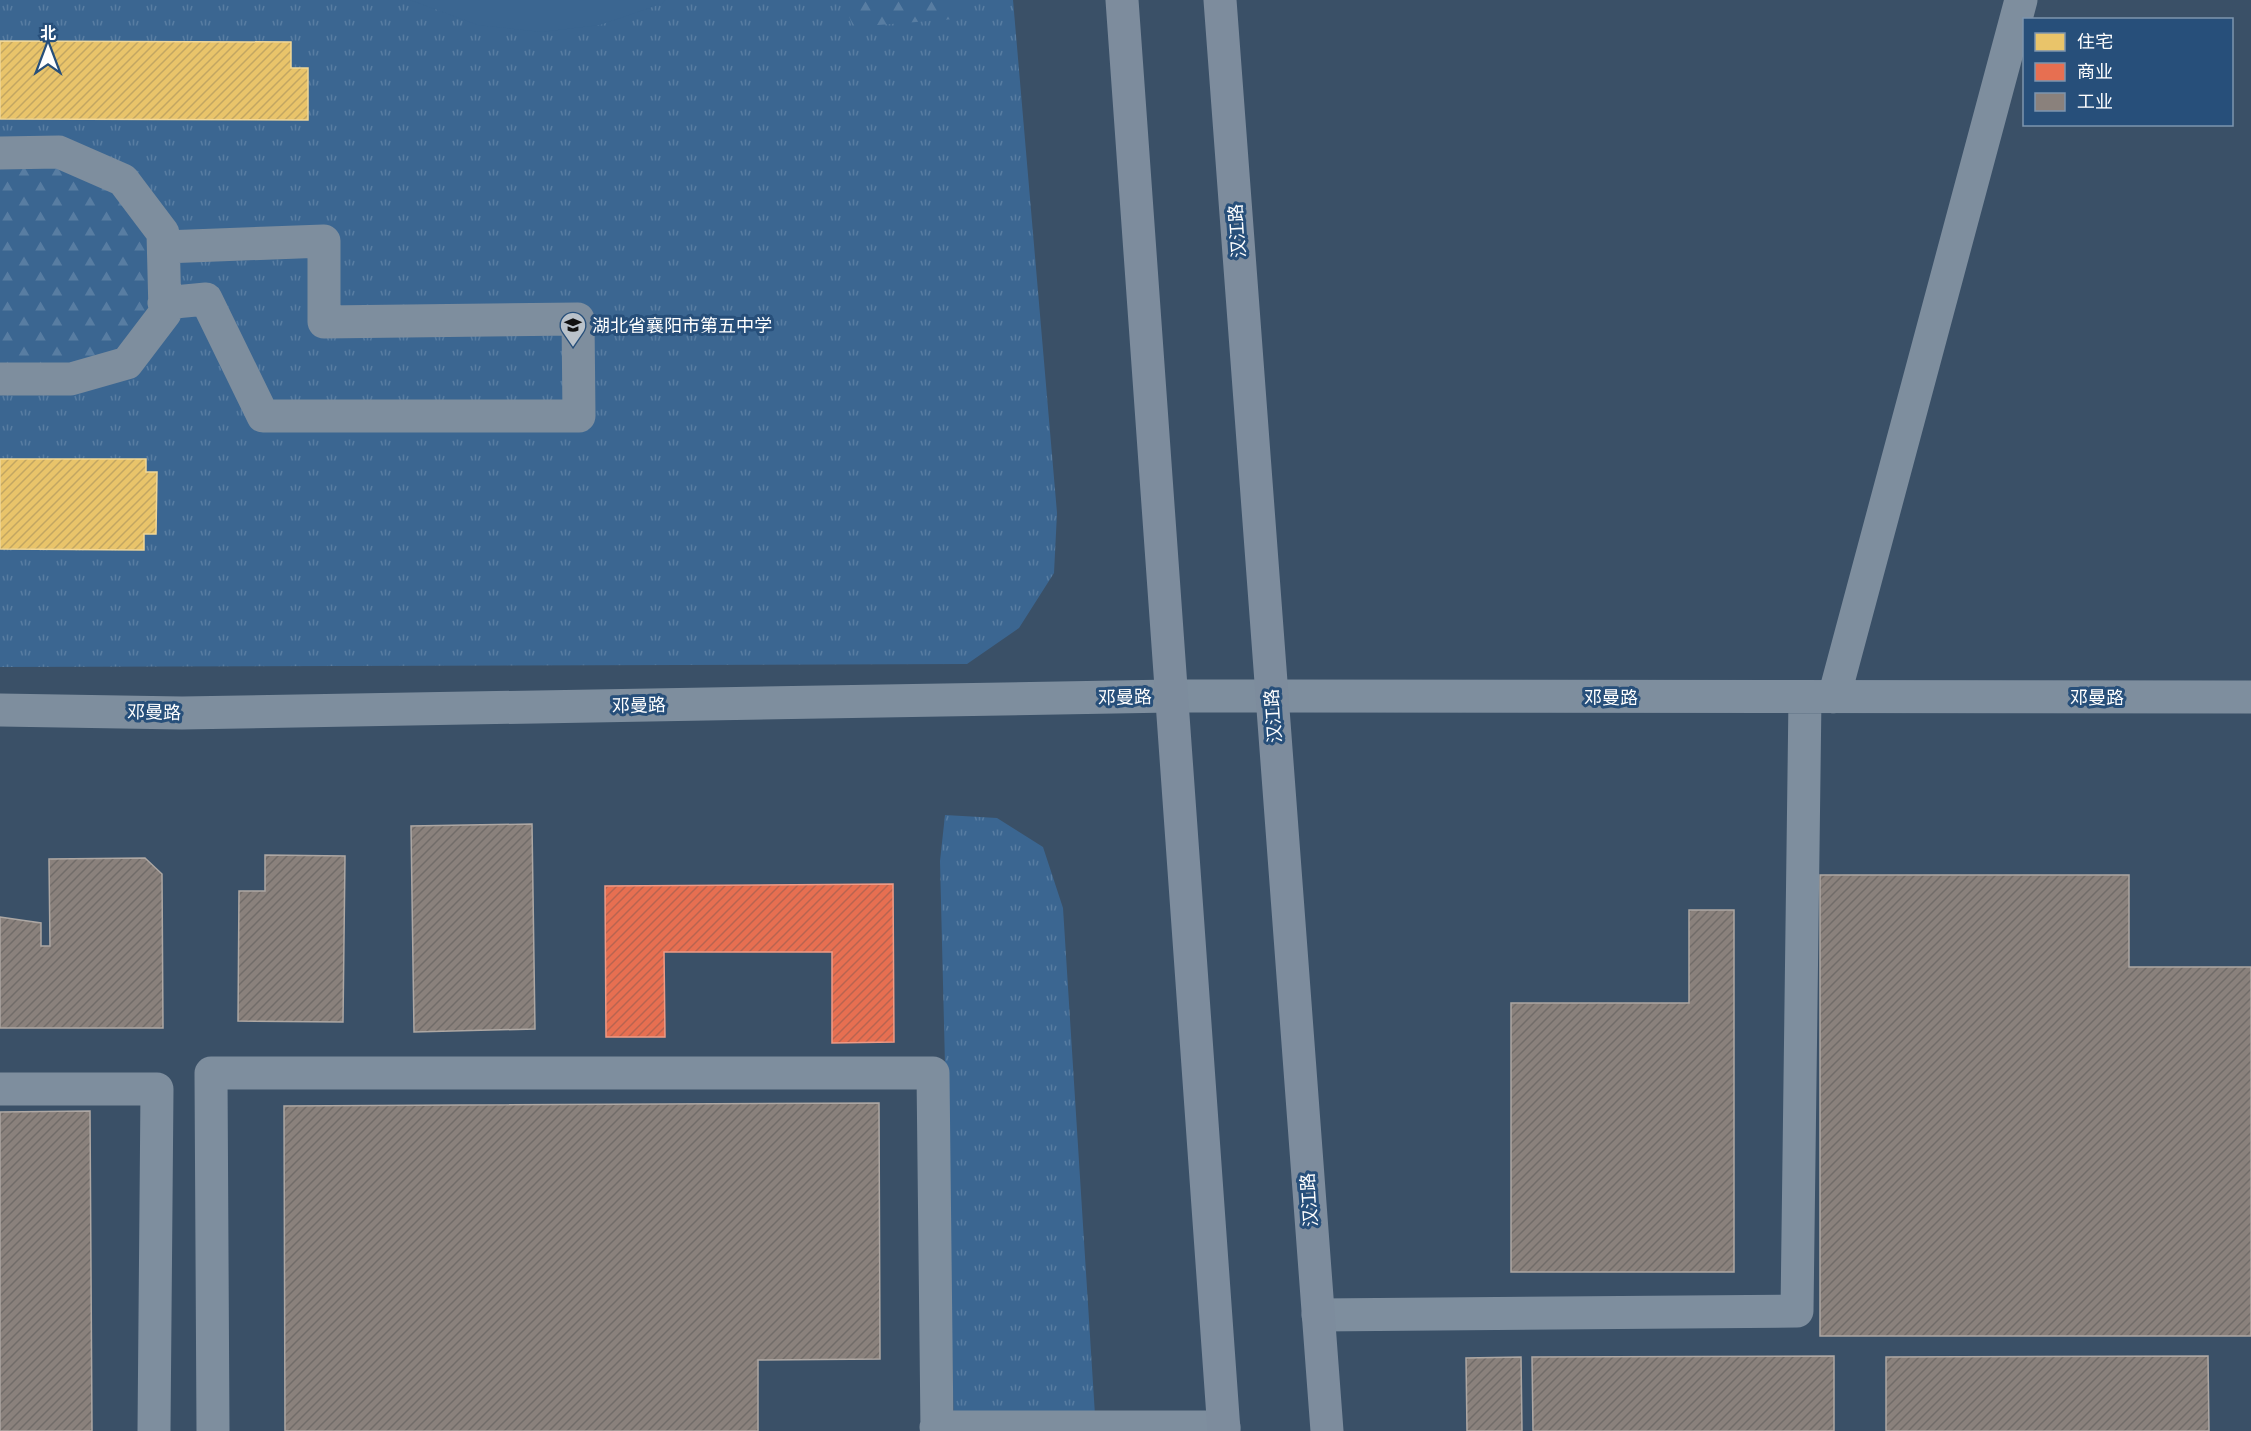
<svg xmlns="http://www.w3.org/2000/svg" width="2251" height="1431" font-family="'Work Sans','Noto Sans SC',sans-serif">
	<style>
		.grass { fill: url(#grass-tufts) }
		.forest { fill: url(#forest-firs) }
		.pitch { fill: #3b6691 }
		.homes { fill: url(#homes-hatch); stroke: #f0d697; stroke-width: 1.5 }
		.shops { fill: url(#shops-hatch); stroke: #ee9a85; stroke-width: 1.5 }
		.industry { fill: url(#industry-hatch); stroke: #ada7a3; stroke-width: 1.5 }
		.lines { fill: none; stroke-linecap: round; stroke-linejoin: round }
		.minor { stroke: #7e8e9e; stroke-width: 33 }
		.major { stroke: #7d8c9d; stroke-width: 33 }
		.labels { text-anchor: middle; dominant-baseline: central; stroke-width: 6; stroke-linejoin: round; paint-order: stroke }
		.street-label { font-size: 18px; fill: #fff; stroke: #274f7a }
		.poi-label { font-size: 18px; fill: #fff; stroke: #274f7a; text-anchor: start }
	</style>
	<defs>
		<pattern id="grass-tufts" width="24" height="20" patternUnits="userSpaceOnUse" patternTransform="scale(1.5)"><rect width="24" height="20" fill="#3b6691"/><path d="M3 7l-1-3M5 7V3M7 7l1-3M15 17l-1-3M17 17v-4M19 17l1-3" fill="none" stroke="#587da2"/></pattern>
		<pattern id="forest-firs" width="22" height="20" patternUnits="userSpaceOnUse" patternTransform="scale(1.5)"><rect width="22" height="20" fill="#3b6691"/><path d="M5 1l3.5 6h-7zM16 11l3.5 6h-7z" fill="#587da2"/></pattern>
		<pattern id="homes-hatch" width="6" height="6" patternUnits="userSpaceOnUse" patternTransform="scale(1.5)"><rect width="6" height="6" fill="#e9c46a"/><path d="M-1 1l2-2M0 6l6-6M5 7l2-2" fill="none" stroke="#c2a662"/></pattern>
		<pattern id="shops-hatch" width="6" height="6" patternUnits="userSpaceOnUse" patternTransform="scale(1.5)"><rect width="6" height="6" fill="#e76f51"/><path d="M-1 1l2-2M0 6l6-6M5 7l2-2" fill="none" stroke="#b86450"/></pattern>
		<pattern id="industry-hatch" width="6" height="6" patternUnits="userSpaceOnUse" patternTransform="scale(1.5)"><rect width="6" height="6" fill="#8a817c"/><path d="M-1 1l2-2M0 6l6-6M5 7l2-2" fill="none" stroke="#716c69"/></pattern>
	</defs>
	<rect width="100%" height="100%" fill="#3a5067"/>
	<path class="grass" d="M0,0h1013l44,513 -3,60 -35,55 -52,36 -967,3z
		M945,815l52,3 46,29 20,61 33,523h-142l-14,-570z"/>
	<path class="forest" d="M843,0h115l-4,19 -101,8z
		M0,153l123,27 40,53 1,70 -37,60 -127,16z"/>
	<path class="pitch" d="M410,0h256l-5,4 -61,21 -59,7 -63,-7z"/>
	<path class="homes" d="M0,41l291,1v26h17v52l-308,-1z
		M0,459h146v13h11l-1,62h-12v16l-144,-1z"/>
	<path class="shops" d="M893,884l1,158 -62,1v-91h-168l1,85h-59l-1,-151z"/>
	<path class="industry" d="M532,824l3,205 -121,3 -3,-206z
		M265,855l80,1 -2,166 -105,-1 1,-130h26z
		M145,858l17,16 1,154h-163v-111l41,6v23h9l-1,-87z
		M1820,875h309v92h122v369h-431z
		M1689,910h45v362h-223v-269h178z
		M879,1103l1,256 -122,1v71h-473l-1,-325z
		M90,1111l2,320h-92v-319z
		M1834,1356v75h-301l-1,-74z
		M2208,1356l1,75h-323v-74z
		M1521,1357l1,74h-55l-1,-73z"/>
	<g class="lines">
		<path class="minor" d="M0,153l59,-1 64,28 40,53 2,80 -38,50 -56,16h-71
			M164,247l160,-6v81l254,-3 1,97h-316l-57,-117 -42,4
			M1834,697l187,-697
			M0,710l182,3 989,-17 1080,1
			M0,1089h157l-3,342
			M1318,1315l479,-4 8,-614
			M936,1427h288
			M213,1431l-2,-358h722l4,358"/>
		<path class="major" d="M1122,0l102,1431
			M1220,0l107,1431"/>
	</g>
	<defs>
		<g id="school-pin" transform="scale(1.35)"><path d="M0 17L-7.5 6A9.5 9.5 0 1 1 7.5 6Z" fill="#bac2ca" stroke="#274f7a"/><path d="M0-5L7-2L0 1L-7-2ZM-4 1L0 2.5L4 1V4Q0 6-4 4Z" fill="#111"/></g>
	</defs>
	<g fill-rule="evenodd">
		<use href="#school-pin" x="573" y="325"/>
	</g>
	<g class="labels">
		<g class="street-label">
			<text transform="translate(1237 231) rotate(-94)">汉江路</text>
			<text transform="translate(1125 697) rotate(-1)">邓曼路</text>
			<text x="1611" y="697">邓曼路</text>
			<text x="2097" y="697">邓曼路</text>
			<text transform="translate(639 705) rotate(-1)">邓曼路</text>
			<text transform="translate(154 712) rotate(1)">邓曼路</text>
			<text transform="translate(1273 716) rotate(-94)">汉江路</text>
			<text transform="translate(1309 1200) rotate(-94)">汉江路</text>
		</g>
		<g class="poi-label">
			<text x="592" y="325">湖北省襄阳市第五中学</text>
		</g>
	</g>
	<rect x="2023" y="18" width="210" height="108" fill="#274f7a" stroke="#7d95af" stroke-width="1.5"/>
	<rect x="2035" y="33" width="30" height="18" fill="#e9c46a" stroke="#7d95af" stroke-width="1.5"/>
	<text x="2077" y="48" font-size="18" fill="#ffffff">住宅</text>
	<rect x="2035" y="63" width="30" height="18" fill="#e76f51" stroke="#7d95af" stroke-width="1.5"/>
	<text x="2077" y="78" font-size="18" fill="#ffffff">商业</text>
	<rect x="2035" y="93" width="30" height="18" fill="#8a817c" stroke="#7d95af" stroke-width="1.5"/>
	<text x="2077" y="108" font-size="18" fill="#ffffff">工业</text>
	<g transform="translate(48 48)" stroke="#274f7a" stroke-width="4.5" paint-order="stroke">
	<path d="M0-4.5L10 22L0 15L-10 22Z" fill="#ffffff"/>
	<text y="-9" font-size="16" font-weight="bold" text-anchor="middle" fill="#ffffff">北</text>
	</g>
</svg>
